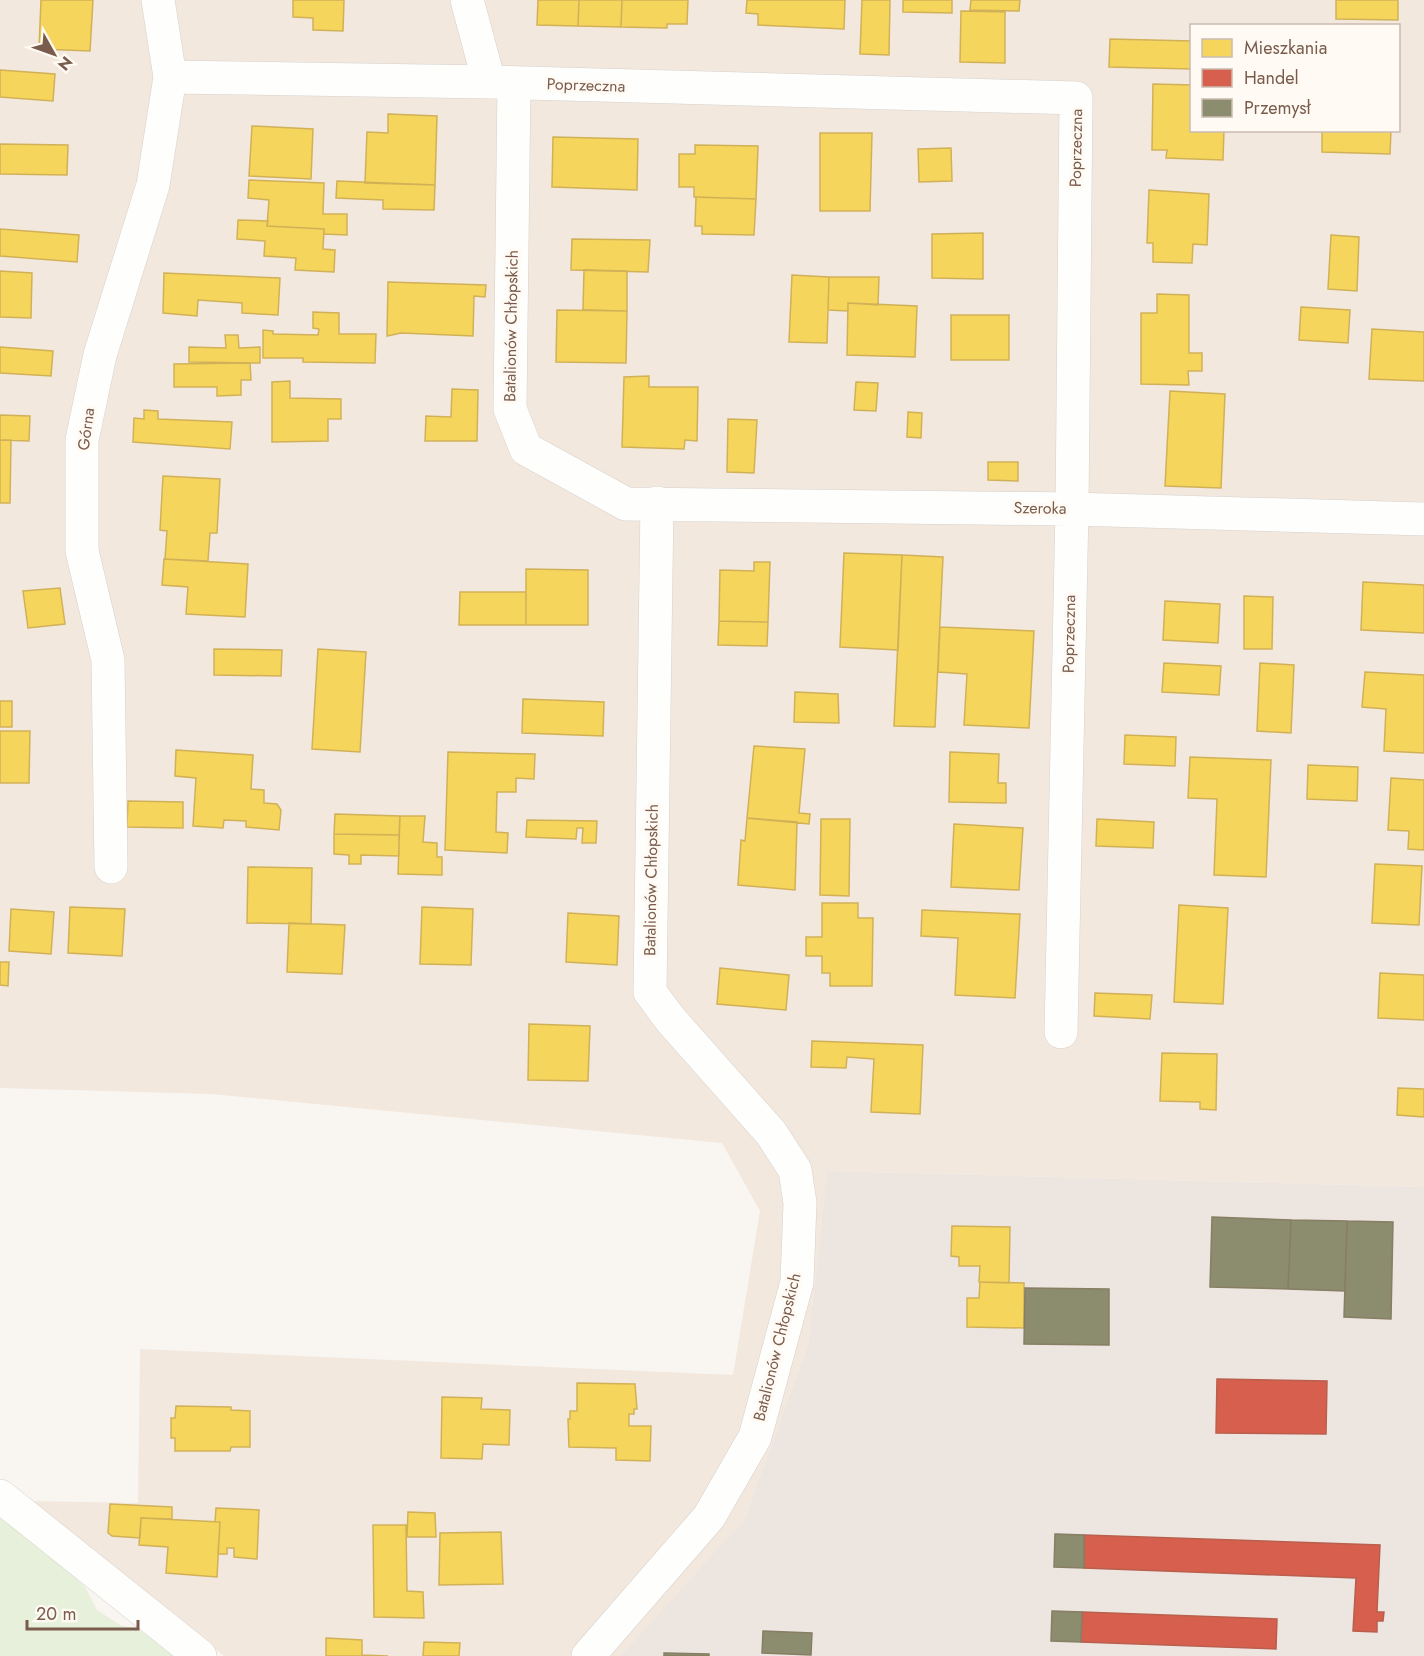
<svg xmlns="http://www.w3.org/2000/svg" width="1424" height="1656" font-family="Jost,sans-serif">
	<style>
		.residential { fill: #f2e8de; fill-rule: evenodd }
		.industrial { fill: #ede5e0 }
		.green { fill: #e7f0db }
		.homes { fill: #f6d55c; stroke: #d1b158; stroke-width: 1.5 }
		.shops { fill: #d6604d; stroke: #ba5f4d; stroke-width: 1.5 }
		.industry { fill: #8c8c6e; stroke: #877e64; stroke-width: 1.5 }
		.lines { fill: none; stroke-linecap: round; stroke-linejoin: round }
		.minor-casing { stroke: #d7d1cb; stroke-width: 34 }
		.minor { stroke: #fefefd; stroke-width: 33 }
		.labels { text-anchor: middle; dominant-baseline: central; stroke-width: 6; stroke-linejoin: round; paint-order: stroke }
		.street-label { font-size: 16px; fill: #7a5c4d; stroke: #fffaf3 }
	</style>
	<rect width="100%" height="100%" fill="#f9f5f0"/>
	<path class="residential" d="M0,0h1424v1187l-597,-16 -19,174 -64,175 -117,136h-403l-194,-155 108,2 2,-154 593,26 27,-164 -38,-68 -510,-49 -212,-6zM1192,26h206v104h-206z"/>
	<path class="industrial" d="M827,1171l597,16v469h-803l123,-136 64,-175z"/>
	<path class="green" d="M0,1508l35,28 50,51 12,23 23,15 19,5 37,26h-176z"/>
	<path class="homes" d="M41,0h52l-3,51 -51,-2z
		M293,0h51l-1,31 -30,-1v-12l-20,-1z
		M538,0h41l-1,26 -41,-1z
		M579,0h43l-1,27 -43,-1z
		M622,0h66l-1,24h-20v4l-46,-1z
		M747,0h98l-1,29 -86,-4v-11l-12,-1z
		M862,0h28l-1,55 -29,-1z
		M903,0h49v13l-49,-1z
		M971,0h49l-1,11 -49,-1z
		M1336,0h62v20l-62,-1z
		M961,11l44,1v51l-45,-1z
		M1110,39l82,2v28l-83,-2z
		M0,70l55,4 -2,27 -53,-4z
		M1153,84l39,1v45h32l-1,30 -57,-2 1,-8h-15z
		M388,114l49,2 -2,69 -70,-2 2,-51 21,1z
		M252,126l61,3 -2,50 -62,-3z
		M1322,130h69l-1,24 -68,-2z
		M820,133h52l-2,78h-50z
		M553,137l85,2 -1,51 -85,-3z
		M0,144l68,1 -1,30 -67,-1z
		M695,145l63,1 -2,53 -62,-2v-10h-15v-33h16z
		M951,148l1,33 -33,1 -1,-33z
		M249,180l75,3 -1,31h24v21l-23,-1v-5l-57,-3 2,-26 -21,-2z
		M337,181l98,4 -1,25 -51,-1v-9l-47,-2z
		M1149,190l60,4 -2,51 -14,-1 -1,19 -39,-1v-19h-6z
		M696,197l60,2 -2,36 -52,-1v-8h-7z
		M238,220l30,1 -1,5 57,3 -1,20 12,1 -1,22 -39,-2 1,-12 -32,-2 1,-15 -28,-2z
		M0,229l79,6 -2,27 -77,-6z
		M983,233v46l-51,-1v-44z
		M1331,235l28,2 -2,54 -29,-2z
		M572,239l78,1 -2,32 -77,-2z
		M584,270l43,1v40l-44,-1z
		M0,271l32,2 -1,45 -31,-1z
		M164,273l116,5 -2,37 -36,-2v-10l-44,-3 -1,16 -34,-3z
		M792,275l37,2 -2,66 -38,-1z
		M829,277h50l-1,28 -30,-2v8l-20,-1z
		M388,282l98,3 -1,12 -11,-1 -1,40 -72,-3 -14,3z
		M1157,294l32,1v58h13v18h-14l1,14 -48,-1v-71h16z
		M848,303l69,3 -2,51 -68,-2z
		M1301,307l49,3 -2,33 -49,-3z
		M557,310l70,1 -1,52 -70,-1z
		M313,312l26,1v21h37l-1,29 -72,-1v-4h-40v-28l10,1v3l45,1 1,-6 -6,-1z
		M951,315h58v45h-58z
		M1372,329l52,3v49l-55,-2z
		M225,335h13l1,13 21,-1v16l-71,-1v-15l37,1z
		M0,347l53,4 -2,25 -51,-3z
		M250,363l1,17h-10v15l-24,1v-9h-43v-23z
		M649,376v11h49l-1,54 -12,-1 -1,9 -62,-2 2,-70z
		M290,381v17l51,1v20h-13v22l-56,1v-60z
		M856,382l22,1 -2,28 -22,-1z
		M452,389l26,1 -1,51h-52l1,-25 25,1z
		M1170,391l55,3 -4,94 -56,-2z
		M144,410l14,1v8l74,3 -2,27 -97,-7 1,-24 10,1z
		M908,412l14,1 -1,25 -14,-1z
		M0,415l30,1 -1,25 -29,-1z
		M728,419l29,1 -3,53 -27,-1z
		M0,440h11l-1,63h-10z
		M988,462h30v19l-30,-1z
		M163,476l57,3 -3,54h-7l-2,28 -43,-2 2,-28 -7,-1z
		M844,553l58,2 -4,95 -58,-3z
		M902,555l41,2 -8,170 -41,-1z
		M164,559l84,5 -3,53 -59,-3 2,-27 -26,-2z
		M754,562h16l-2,60 -49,-1 1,-51 34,1z
		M526,569l62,1v55h-62z
		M1363,582l61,3v48l-63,-3z
		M60,588l5,36 -37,4 -5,-37z
		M460,592h66v33h-67z
		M1244,596l29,1 -1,52h-28z
		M1165,601l55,3 -2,39 -55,-3z
		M719,621l49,1 -1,24 -49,-1z
		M940,627l94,4 -5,97 -65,-3 3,-51 -29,-2z
		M214,649l68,1 -1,26 -67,-1z
		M318,649l48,3 -6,100 -48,-3z
		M1164,663l57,3 -2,29 -57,-3z
		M1260,663l34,2 -3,68 -34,-2z
		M1365,672l59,3v78l-40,-2 2,-42 -24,-2z
		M795,692l43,2 1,29 -45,-1z
		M523,699l81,3 -1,34 -81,-3z
		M0,701h12v26h-12z
		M0,731h30l-1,52h-29z
		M1125,735l51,2 -1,29 -51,-2z
		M754,746l51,3 -6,64 11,1 -1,10 -62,-6z
		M176,750l77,5 -2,34 13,1v13l13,1 4,6 -2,20 -33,-3v-6l-22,-1 -1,8 -30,-2 3,-48 -21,-2z
		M448,752l87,2 -1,25 -18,-1v14h-19l-1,40 12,1 -1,20 -62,-3z
		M950,752l49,2 -1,29h8v20l-57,-1z
		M1190,757l81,3 -5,117 -52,-2 3,-76 -29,-1z
		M1308,765l50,2 -1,34 -50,-2z
		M1391,778l33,2v70l-16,-1 1,-18 -21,-1z
		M128,801l55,1v26l-56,-1z
		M335,814l65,2 -1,19 -65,-1z
		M400,816h25l-2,26 14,1v14h5v18l-44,-1z
		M747,818l50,4 -2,68 -57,-5 3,-45 4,1z
		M821,819h29l-1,77 -29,-1z
		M1097,819l57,3 -1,26 -57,-2z
		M527,820l70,1 -1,22h-14l1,-15h-6l-1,11 -50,-2z
		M954,824l69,4 -4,62 -68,-3z
		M334,834l65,1v21l-38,-1v9h-12v-9l-15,-1z
		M1375,864l47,2 -3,59 -47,-2z
		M248,867l64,1 -1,56 -64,-1z
		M822,903h36v15h15l-1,68h-42v-13h-8v-17h-16v-19h16z
		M1179,905l49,3 -5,96 -49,-2z
		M70,907l55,2 -3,47 -54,-3z
		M422,907l51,2 -2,56 -51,-1z
		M11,909l43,3 -3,42 -42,-3z
		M922,910l98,4 -5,84 -60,-3 3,-57 -37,-2z
		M568,913l51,3 -2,49 -51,-3z
		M289,923l56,2 -3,49 -55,-2z
		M0,962h9l-1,24 -8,-1z
		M720,968l69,7 -3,35 -69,-6z
		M1380,973l44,2v45l-46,-2z
		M1095,993l57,2 -2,24 -56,-3z
		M529,1024l61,2 -2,55 -60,-1z
		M812,1041l111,4 -3,69 -49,-2 3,-53 -27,-2 -1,11 -35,-1z
		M1162,1053l55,1 -1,56 -16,-1v-7l-40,-1z
		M1398,1088l26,1v28l-27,-2z
		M952,1226l58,1 -1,56 -30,-1 1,-16h-21v-9l-8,-1z
		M980,1282l44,1v45l-57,-1v-29h12z
		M577,1383l58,1 2,25h-3v5h-5v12h22l-1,35 -34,-1v-12l-47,-1 -1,-28h2v-8h7z
		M442,1397l40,1 -1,11 29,1 -1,35 -26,-1 -1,15 -41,-1z
		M176,1406l55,1v3l19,1v36h-19l-1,4h-55v-13h-4v-20h4z
		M110,1504l62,3v12l-31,-1 -1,20 -28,-2 -4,-3z
		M216,1508l43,2 -2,49 -23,-2v-9h-7v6h-9l2,-32h-5z
		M408,1512l27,1 1,24h-29z
		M141,1518l79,4 -3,55 -51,-4 2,-26 -29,-2z
		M373,1525h33l1,66 16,1 1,26 -50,-1z
		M501,1532l2,52 -64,1 1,-52z
		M326,1638l36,2v15l26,1h-62z
		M424,1642l36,1 -1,13h-36z"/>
	<path class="shops" d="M1217,1379l110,2 -1,53 -110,-1z
		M1084,1535l296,10 -3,67h7l-1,9h-6v11l-24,-1 3,-53 -272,-10z
		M1082,1612l195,7 -1,30 -195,-7z"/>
	<path class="industry" d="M1212,1217l79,3 -3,69 -78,-2z
		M1291,1220l56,1 -2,70 -57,-2z
		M1347,1221l46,1 -2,97 -47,-2z
		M1025,1288l84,1v56l-85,-1z
		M1055,1534l29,1v33l-30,-1z
		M1052,1611l30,1 -1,30 -30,-1z
		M763,1631l49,2 -1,22 -49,-2z
		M664,1653l45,1v2h-45z"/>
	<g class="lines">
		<g class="minor-casing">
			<path id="minor" d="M467,0l22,82
				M170,77l319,5 587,16 -4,411 -11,523
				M514,83l-4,326 16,40 100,55 446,5 352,10
				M111,867l-3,-207 -26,-109v-111l18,-85 53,-170 17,-108 -12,-77
				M0,1496l200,160
				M588,1656l121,-139 46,-80 42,-155 3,-79 -5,-33 -24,-37 -101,-114 -20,-27 7,-489"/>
		</g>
		<use href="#minor" class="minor"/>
	</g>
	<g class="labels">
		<g class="street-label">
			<text transform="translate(586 85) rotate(2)">Poprzeczna</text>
			<text transform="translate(1076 148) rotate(-89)">Poprzeczna</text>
			<text transform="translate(511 326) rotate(-89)">Batalionów Chłopskich</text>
			<text transform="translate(86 429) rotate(-82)">Górna</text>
			<text transform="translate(1040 508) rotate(1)">Szeroka</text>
			<text transform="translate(1069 634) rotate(-89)">Poprzeczna</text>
			<text transform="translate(651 880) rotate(-89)">Batalionów Chłopskich</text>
			<text transform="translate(777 1347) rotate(-76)">Batalionów Chłopskich</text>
		</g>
	</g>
	<rect x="1190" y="24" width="210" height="108" fill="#fffaf3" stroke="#cabbb1" stroke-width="1.5"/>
	<rect x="1202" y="39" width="30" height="18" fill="#f6d55c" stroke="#cabbb1" stroke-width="1.5"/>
	<text x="1244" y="54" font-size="18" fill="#7a5c4d">Mieszkania</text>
	<rect x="1202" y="69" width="30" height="18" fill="#d6604d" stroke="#cabbb1" stroke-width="1.5"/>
	<text x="1244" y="84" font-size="18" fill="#7a5c4d">Handel</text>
	<rect x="1202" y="99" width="30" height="18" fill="#8c8c6e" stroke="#cabbb1" stroke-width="1.5"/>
	<text x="1244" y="114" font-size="18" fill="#7a5c4d">Przemysł</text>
	<g transform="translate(54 54) rotate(130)" stroke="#fffaf3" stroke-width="4.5" paint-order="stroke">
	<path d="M0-4.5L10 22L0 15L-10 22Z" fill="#7a5c4d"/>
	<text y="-9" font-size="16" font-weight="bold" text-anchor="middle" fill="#7a5c4d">N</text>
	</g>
	<path d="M27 1620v9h111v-9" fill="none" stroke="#7a5c4d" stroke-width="3"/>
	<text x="36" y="1620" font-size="18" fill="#7a5c4d" stroke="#fffaf3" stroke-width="4.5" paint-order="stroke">20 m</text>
</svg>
